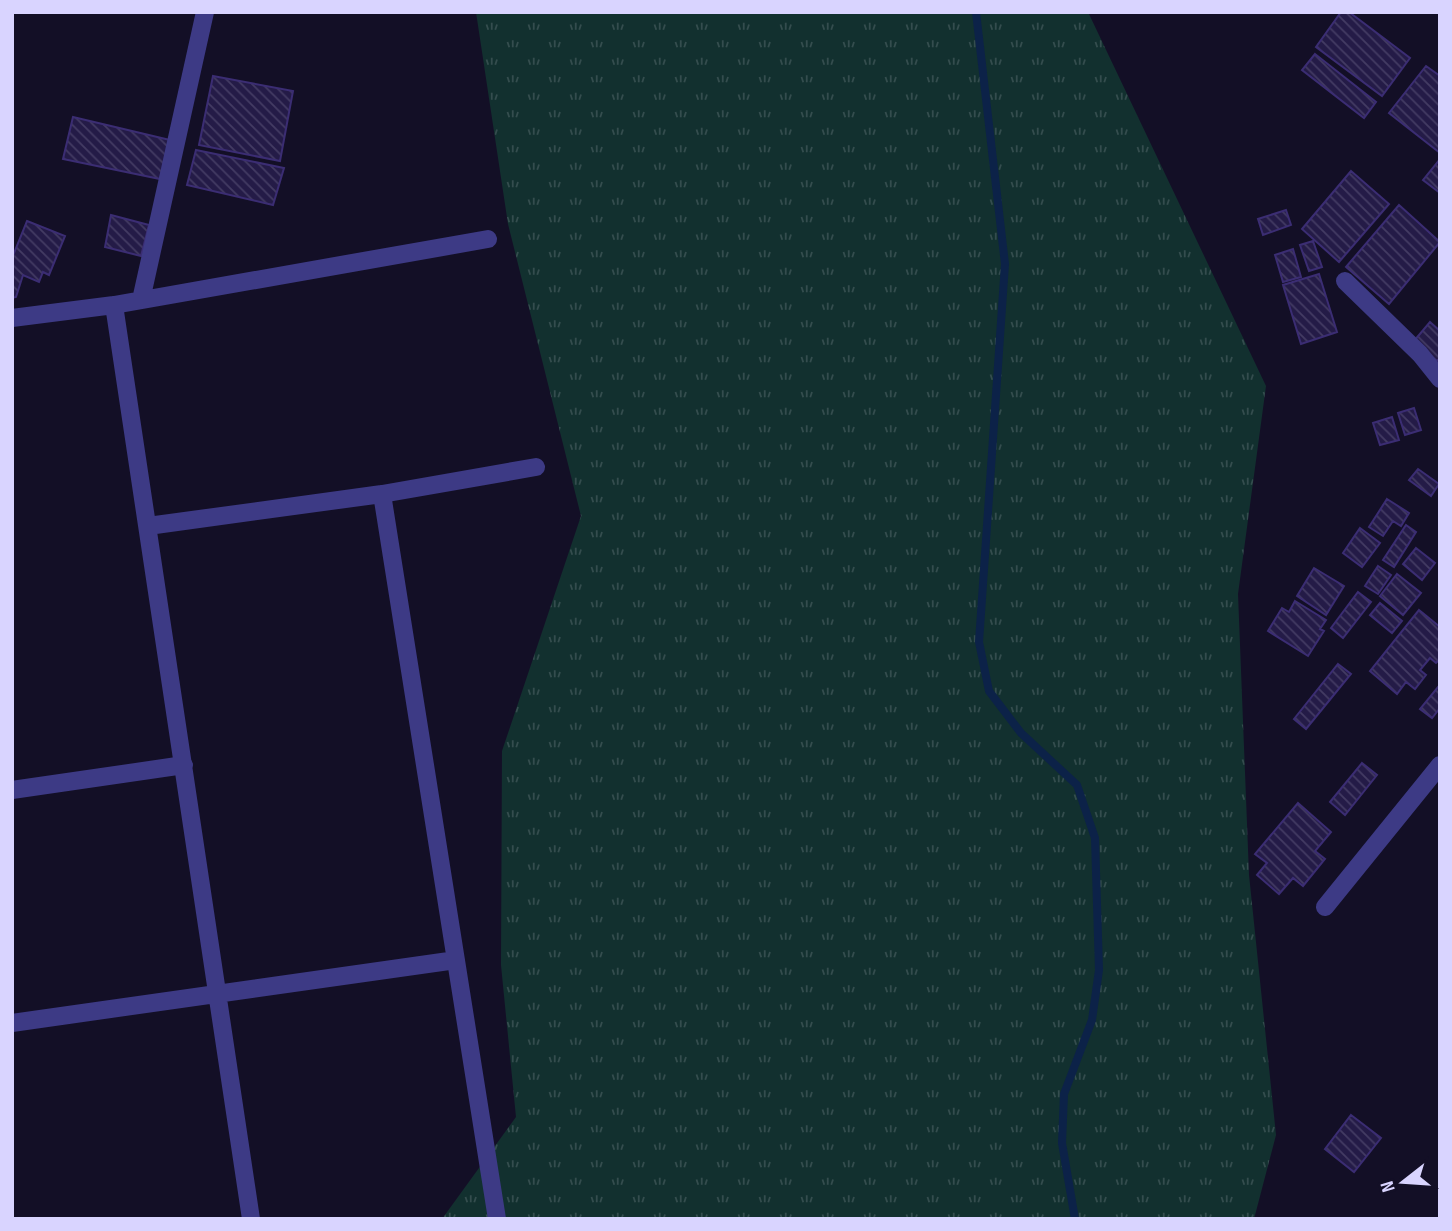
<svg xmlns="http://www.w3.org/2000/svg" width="1452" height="1231" font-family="'Sofia Sans Condensed',sans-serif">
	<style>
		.grass { fill: url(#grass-tufts) }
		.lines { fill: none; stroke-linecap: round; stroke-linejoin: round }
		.stream { stroke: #0c2248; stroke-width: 8 }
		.building { fill: url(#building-back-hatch); stroke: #3b2d73; stroke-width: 2 }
		.street { stroke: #3d3a85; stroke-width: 18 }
	</style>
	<defs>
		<pattern id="grass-tufts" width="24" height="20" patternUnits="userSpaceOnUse" patternTransform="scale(1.75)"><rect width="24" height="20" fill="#12302f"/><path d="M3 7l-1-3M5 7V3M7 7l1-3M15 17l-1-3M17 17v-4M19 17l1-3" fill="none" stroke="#344d4e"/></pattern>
		<pattern id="building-back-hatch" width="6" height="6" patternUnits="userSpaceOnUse" patternTransform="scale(1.75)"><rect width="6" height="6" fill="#241b47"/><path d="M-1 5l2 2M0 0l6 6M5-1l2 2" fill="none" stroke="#433b63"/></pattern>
	</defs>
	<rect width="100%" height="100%" fill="#130f26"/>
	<path class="grass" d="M476,12h612l178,374 -28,208 11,281 27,260 -22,84h-812l74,-102 -15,-152 1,-214 79,-235 -73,-292z"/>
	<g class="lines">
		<path class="stream" d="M976,12l29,252 -26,378 10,49 32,42 56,52 18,53 4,132 -7,50 -28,74 -2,49 13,76"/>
	</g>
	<path class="building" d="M1341,12h8l61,46 -28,38 -66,-49z
		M1315,54l61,48 -12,16 -62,-48z
		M1426,66l14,10v77l-51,-40z
		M213,76l80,15 -13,70 -81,-16z
		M73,117l97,23 -10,39 -97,-20z
		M196,150l88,18 -11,37 -86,-20z
		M1440,159v34l-17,-13z
		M1351,171l38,33 -50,58 -37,-33z
		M1399,205l41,37 -51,62 -43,-37z
		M1286,210l5,15 -28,10 -5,-16z
		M111,215l38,10 -8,31 -36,-9z
		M27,221l38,15 -16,39 -6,-3 -4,10 -16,-7 -7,22 -4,1v-40z
		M1313,241l9,26 -13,4 -9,-26z
		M1293,249l8,28 -18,5 -8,-27z
		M1319,274l18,58 -36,12 -18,-59z
		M1430,322l10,9v27l-3,3 -23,-20z
		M1414,408l7,22 -16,5 -7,-22z
		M1392,417l7,23 -19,5 -7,-22z
		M1418,469l21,15 -8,12 -22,-16z
		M1387,499l22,14 -8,13 -8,-5 -10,15 -14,-9z
		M1406,525l10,7 -22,35 -11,-7z
		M1360,528l20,15 -18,24 -19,-14z
		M1416,548l19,15 -13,17 -19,-16z
		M1378,566l13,9 -13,19 -13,-8z
		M1314,568l30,18 -18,29 -29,-19z
		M1397,574l24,19 -18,22 -23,-19z
		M1358,592l13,10 -28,36 -12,-10z
		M1295,601l31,19 -6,9 4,2 -16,25 -40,-25 14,-23 7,4z
		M1380,603l22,18 -10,12 -22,-18z
		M1419,610l21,17v32l-4,4 -6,-5 -10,12 6,5 -11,14 -9,-7 -9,12 -27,-23z
		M1338,664l13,10 -45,55 -12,-10z
		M1438,687l2,1v20l-8,10 -12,-9z
		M1362,763l15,12 -32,40 -15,-13z
		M1298,803l33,29 -16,19 10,8 -22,27 -10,-8 -14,16 -22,-19 10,-12 -12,-9z
		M1351,1115l30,23 -27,34 -29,-23z"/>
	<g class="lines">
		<path class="street" d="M1345,281l75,73 20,25
			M141,300l64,-288
			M114,305l137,914
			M12,318l102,-13 374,-66
			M382,494l115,725
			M148,526l234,-32 154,-27
			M12,790l172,-25
			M1325,907l115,-142
			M12,1023l444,-63"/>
	</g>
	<rect width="1452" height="1231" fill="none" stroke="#d9d4ff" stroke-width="28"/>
	<g transform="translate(1403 1182) rotate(253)" stroke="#130f26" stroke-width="5" paint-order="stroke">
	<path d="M0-5L12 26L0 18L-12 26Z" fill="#d9d4ff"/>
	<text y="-10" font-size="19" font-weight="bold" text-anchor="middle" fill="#d9d4ff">N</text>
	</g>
</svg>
